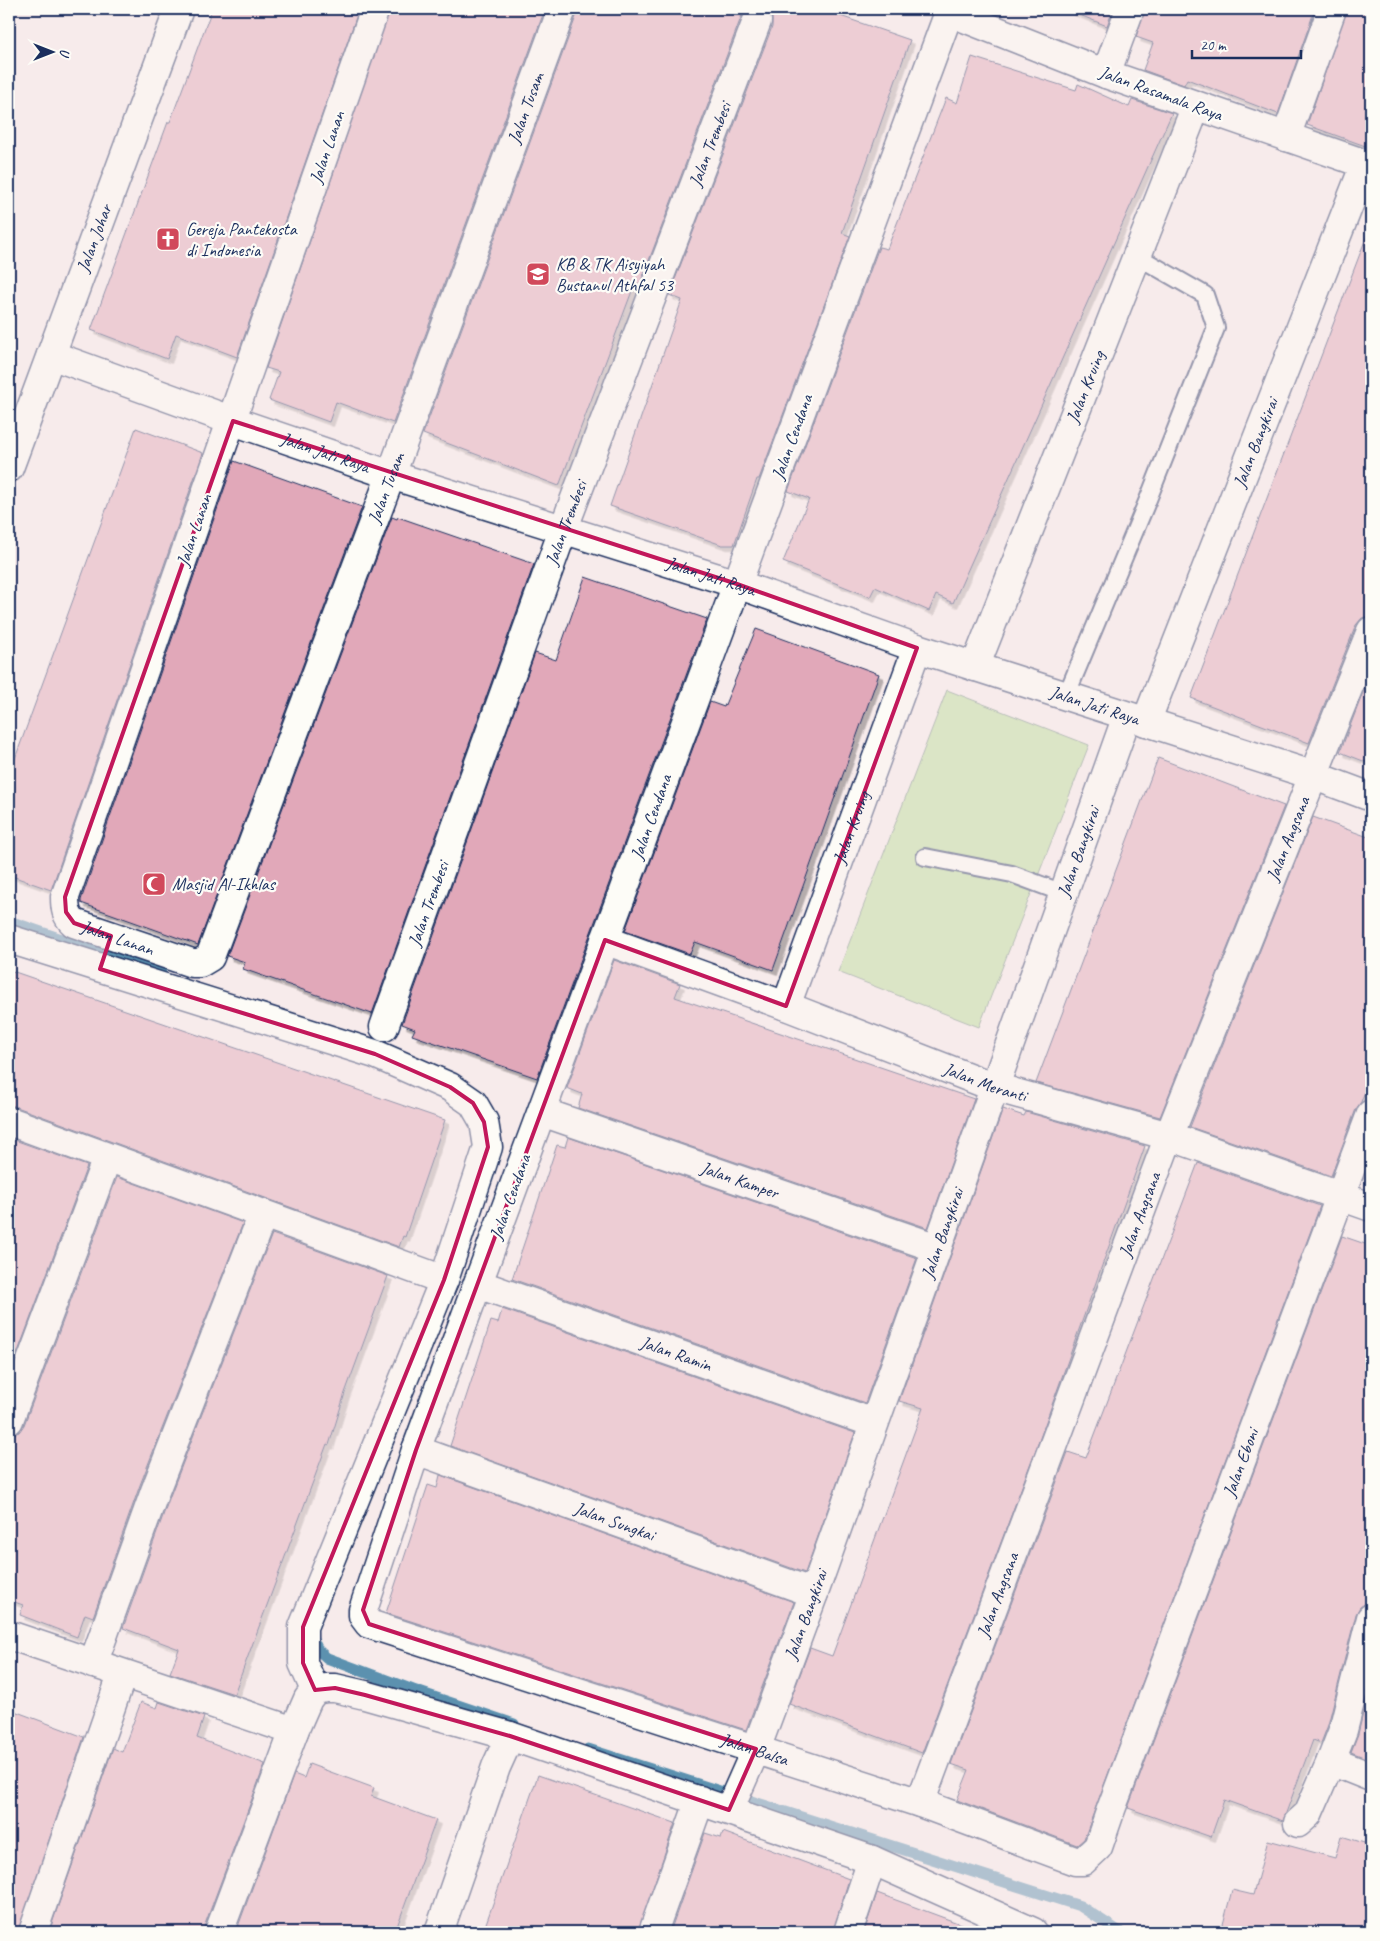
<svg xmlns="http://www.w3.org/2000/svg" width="1380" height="1941" font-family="Caveat,sans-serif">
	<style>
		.green { fill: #b9de99; stroke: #6a867c }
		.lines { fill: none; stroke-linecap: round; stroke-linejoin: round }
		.stream { stroke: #5b91af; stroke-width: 11 }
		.building { fill: #e1a8b9; stroke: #1b2f5e; filter: url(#shadow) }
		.lane-casing { stroke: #1b2f5e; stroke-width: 20 }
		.street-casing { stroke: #1b2f5e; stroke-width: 31 }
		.lane { stroke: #fdfcf7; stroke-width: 16 }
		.street { stroke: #fdfcf7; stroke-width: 28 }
		.marked { fill: none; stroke: #c2185b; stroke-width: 4; stroke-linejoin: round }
		.labels { text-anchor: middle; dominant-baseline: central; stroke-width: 4.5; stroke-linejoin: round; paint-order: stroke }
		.street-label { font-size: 18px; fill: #1b2f5e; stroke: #fdfcf7 }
		.poi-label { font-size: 18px; fill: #1b2f5e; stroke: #fdfcf7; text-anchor: start }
	</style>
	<defs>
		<filter id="shadow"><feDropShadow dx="4.5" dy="4.5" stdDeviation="0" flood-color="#0004"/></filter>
	</defs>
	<rect width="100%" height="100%" fill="#f7ebeb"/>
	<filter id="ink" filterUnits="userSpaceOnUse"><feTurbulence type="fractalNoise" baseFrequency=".02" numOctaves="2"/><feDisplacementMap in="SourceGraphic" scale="10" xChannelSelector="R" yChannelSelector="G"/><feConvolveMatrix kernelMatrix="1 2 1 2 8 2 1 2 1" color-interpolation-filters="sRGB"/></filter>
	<g filter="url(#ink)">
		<path class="green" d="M947,690l142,55 -110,282 -141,-55z"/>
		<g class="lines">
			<path class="stream" d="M9,921l152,52
				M311,1635l7,15 9,8 86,32 101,34
				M588,1749l492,157 40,26"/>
		</g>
		<path class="building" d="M212,9h147l-122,348 -61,-23 -9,25 -76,-29 77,-208h2z
			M390,9h155l-152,414 -57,-21 -7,20 -60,-22 10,-28 -13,-4z
			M577,9h170l-5,6 -102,269 -4,-1 -4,8 -73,195 -136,-52 154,-420z
			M766,9h54l90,31 -68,193 8,3 -91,243h-2l-23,66h-12l-112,-39 72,-206 -13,-5 103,-268v-9z
			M1070,9h43l-6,17 -37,-15z
			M1145,9h170l-37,105 -91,-35 -3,6 -41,-15 10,-27 -17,-6z
			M1347,9h24v139l-64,-23z
			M972,57l104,33 2,-6 51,23 3,-7 40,13 -219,490 -17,-8 -7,16 -54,-24 -5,10 -87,-35 26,-63 -21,-8 91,-244 8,2 59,-151 11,5z
			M1369,230l2,1v385l-9,2 -6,7 -47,118 -118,-45z
			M136,428l67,25 -152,437 -42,-15v-100z
			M234,461l128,46 -164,438 -117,-42v-3z
			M392,517l5,2 1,-2 136,47 -162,450 -129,-45 2,-7 -18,-6z
			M585,577l122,42 -170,459 -125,-43 3,-6 -13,-5 133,-371 21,7z
			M756,629l123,45 -106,296 -78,-28 -5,12 -65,-23 85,-229 14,5z
			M1371,672v92l-31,-12z
			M1158,758l126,48 -124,311 -124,-34z
			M1313,817l58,21v237l-10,27 -5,7 -25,67 -141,-49z
			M614,960l66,24 -5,13 299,102 -46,129 -350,-120 4,-14 -15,-6z
			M9,970l436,150 -40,117 -2,-1 -4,11 -385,-141h-5z
			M1003,1109l21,7 2,-4 119,34 -106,295 -117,312 -133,-49 21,-56 22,8 91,-248 -24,-7z
			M568,1137l349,121 -52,145 -353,-124 45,-134 8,2z
			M9,1138l78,28 -78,210z
			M1198,1163l122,43 -236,633 -7,6 -120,-45 12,-30 -18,-6 117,-312 18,6z
			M117,1177l126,46 -103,262 -47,132 -8,-3 -8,23 -57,-22 3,-10 -14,-5v-165l10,-3 5,-7z
			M272,1234l116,42 -43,117 -16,52 -2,-1 -93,250 -64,-21 9,-24 -56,-21 47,-132z
			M1342,1236l29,10v357h-5l-6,4 -4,7 -28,111 -7,18 -8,-3 -30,81 -59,-21 -13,37 -83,-29z
			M502,1309l353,124 -50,140 -355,-127 41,-125 7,2z
			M440,1475l354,127 -48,128 -360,-117 42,-128 9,3z
			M1371,1681v79l-20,-8 7,-18z
			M141,1702l16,6 2,-6 45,15 -7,21 68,26 -61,163v5h-155l64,-184 9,4z
			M9,1709l75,28 -66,195h-9z
			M309,1764l65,24 -3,8 65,24 -41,112h-159l58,-158 10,4z
			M538,1775l137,48 -37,109h-155z
			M723,1832l126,47 -16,53h-163l35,-99 16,5z
			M1341,1836l30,9v87h-150l11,-42 21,5 15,-55 67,18z
			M877,1893l97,36v3h-110z"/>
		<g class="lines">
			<g class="lane-casing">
				<path id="lane" d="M1066,696l83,-199 67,-169 -11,-33 -68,-39
					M925,857l87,17 51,19"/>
			</g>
			<g class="street-casing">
				<g id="street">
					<path id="s1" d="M375,9l-310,888c0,11 1,19 9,26l118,40h8l10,-6 181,-482 171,-466"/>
					<path d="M1106,74l24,-65"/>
					<path d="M1286,137l46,-128"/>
					<path id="s2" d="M1371,166l-265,-92 -154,-61 -4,2 -532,1435 -53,160v6l6,8 551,179 155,58h8l15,-14 12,-35 261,-698"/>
					<path id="s3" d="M51,355l182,66 158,54 346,109 180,64 395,127 59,22"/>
					<path id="s4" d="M9,468l170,-459"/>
					<path id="s5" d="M975,667l221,-561"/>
					<path id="s6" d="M1146,722l219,-558"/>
					<path d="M9,939l366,115 75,33 23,16 11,19 4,25 -44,133 -141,347v36l12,27"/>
					<path id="s7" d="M605,940l181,66 208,81 175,49 202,71"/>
					<path id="s8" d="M786,1006l131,-358"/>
					<path id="s9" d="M384,1027l179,-497 194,-509"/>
					<path id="s10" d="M542,1112l395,136"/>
					<path d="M9,1121l435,159"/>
					<path id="s11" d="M478,1284l396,139"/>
					<path d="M9,1420l98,-262"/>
					<path id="s12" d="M416,1450l398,143"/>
					<path d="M1371,1618l-28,112 -12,31 40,16"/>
					<path d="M9,1635l285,96"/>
					<path d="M93,1664l62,-173 108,-277"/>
					<path id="s13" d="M920,1803l249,-667 202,-505"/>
					<path id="s14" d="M729,1810l27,-61 58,-156 313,-877"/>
					<path d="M1298,1823l10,-9 23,-53"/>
					<path d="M33,1932l89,-257"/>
					<path d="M219,1932l75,-201 14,-32 7,-9 11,-2h9l30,7 145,41 362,124 161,72"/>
					<path d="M439,1932l57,-165 14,-31"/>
					<path d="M653,1932l47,-132"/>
					<path d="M848,1932l24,-72"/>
				</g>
			</g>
			<use href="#lane" class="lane"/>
			<use href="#street" class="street"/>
		</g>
	</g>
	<path d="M0 0H1380V1941H0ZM233,421l504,163 180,64 -131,358 -181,-66 -189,510 -53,160 6,14 387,125 -27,61 -219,-74 -145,-41 -30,-7 -20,2 -12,-27v-36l141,-347 44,-133 -4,-25 -11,-19 -23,-16 -75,-33 -275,-85 11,-33 -37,-13 -8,-11 -1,-15z" fill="#f7ebeb" fill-opacity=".55" fill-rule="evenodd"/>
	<path class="marked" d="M233,421l504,163 180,64 -131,358 -181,-66 -189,510 -53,160 6,14 387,125 -27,61 -219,-74 -145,-41 -30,-7 -20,2 -12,-27v-36l141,-347 44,-133 -4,-25 -11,-19 -23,-16 -75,-33 -275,-85 11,-33 -37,-13 -8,-11 -1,-15z"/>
	<defs>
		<g id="church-square" transform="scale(1.25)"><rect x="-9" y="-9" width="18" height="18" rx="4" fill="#d1495b" stroke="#fdfcf7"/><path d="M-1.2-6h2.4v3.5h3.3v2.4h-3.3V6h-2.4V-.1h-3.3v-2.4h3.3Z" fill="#fff"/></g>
		<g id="school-square" transform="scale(1.25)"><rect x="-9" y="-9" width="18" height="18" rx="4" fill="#d1495b" stroke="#fdfcf7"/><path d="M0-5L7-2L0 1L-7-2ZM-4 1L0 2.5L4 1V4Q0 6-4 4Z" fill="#fff"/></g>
		<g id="mosque-square" transform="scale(1.25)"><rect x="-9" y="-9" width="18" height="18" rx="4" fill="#d1495b" stroke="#fdfcf7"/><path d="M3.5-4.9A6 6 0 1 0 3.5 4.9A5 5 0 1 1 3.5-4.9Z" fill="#fff"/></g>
	</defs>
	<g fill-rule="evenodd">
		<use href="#church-square" x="168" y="239"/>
		<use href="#school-square" x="538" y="274"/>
		<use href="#mosque-square" x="154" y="884"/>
	</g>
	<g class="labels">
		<g class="street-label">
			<text transform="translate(1161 93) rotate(20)">Jalan Rasamala Raya</text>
			<text stroke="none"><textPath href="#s1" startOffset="2019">Jalan Tusam</textPath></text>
			<text stroke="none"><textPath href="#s9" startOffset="941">Jalan Trembesi</textPath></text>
			<text transform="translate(327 147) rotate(-71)">Jalan Lanan</text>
			<text stroke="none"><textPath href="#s4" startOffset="245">Jalan Johar</textPath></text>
			<text stroke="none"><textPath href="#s5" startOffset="301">Jalan Kruing</textPath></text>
			<text transform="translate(792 437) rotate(-70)">Jalan Cendana</text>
			<text stroke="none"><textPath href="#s6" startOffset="300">Jalan Bangkirai</textPath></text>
			<text stroke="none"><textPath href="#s3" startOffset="291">Jalan Jati Raya</textPath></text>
			<text stroke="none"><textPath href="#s1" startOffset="1614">Jalan Tusam</textPath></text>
			<text stroke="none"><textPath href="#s9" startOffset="536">Jalan Trembesi</textPath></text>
			<text transform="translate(194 530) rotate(-71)">Jalan Lanan</text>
			<text stroke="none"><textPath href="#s3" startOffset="696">Jalan Jati Raya</textPath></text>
			<text stroke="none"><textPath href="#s3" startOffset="1101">Jalan Jati Raya</textPath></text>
			<text transform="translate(651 817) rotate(-70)">Jalan Cendana</text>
			<text stroke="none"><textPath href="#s8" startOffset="190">Jalan Kruing</textPath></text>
			<text stroke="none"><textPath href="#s13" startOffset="1032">Jalan Angsana</textPath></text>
			<text stroke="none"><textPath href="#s14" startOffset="1020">Jalan Bangkirai</textPath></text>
			<text stroke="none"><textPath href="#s9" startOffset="131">Jalan Trembesi</textPath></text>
			<text stroke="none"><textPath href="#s1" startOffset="1015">Jalan Lanan</textPath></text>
			<text stroke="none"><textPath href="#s7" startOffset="406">Jalan Meranti</textPath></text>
			<text stroke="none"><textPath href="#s10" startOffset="209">Jalan Kamper</textPath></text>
			<text transform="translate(510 1197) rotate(-70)">Jalan Cendana</text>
			<text stroke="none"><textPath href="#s13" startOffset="628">Jalan Angsana</textPath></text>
			<text stroke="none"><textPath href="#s14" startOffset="615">Jalan Bangkirai</textPath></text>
			<text stroke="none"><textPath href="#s11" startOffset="210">Jalan Ramin</textPath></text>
			<text stroke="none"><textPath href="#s2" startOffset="3349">Jalan Eboni</textPath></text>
			<text stroke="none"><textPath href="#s12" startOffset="211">Jalan Sungkai</textPath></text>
			<text stroke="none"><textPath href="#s13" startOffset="222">Jalan Angsana</textPath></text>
			<text stroke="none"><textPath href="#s14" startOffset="210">Jalan Bangkirai</textPath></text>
			<text stroke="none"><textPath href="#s2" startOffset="2571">Jalan Balsa</textPath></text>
		</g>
		<g class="poi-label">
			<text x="186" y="229">Gereja Pantekosta<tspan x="186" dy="21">di Indonesia</tspan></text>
			<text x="556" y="264">KB &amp; TK Aisyiyah<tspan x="556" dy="21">Bustanul Athfal 53</tspan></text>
			<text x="172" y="884">Masjid Al-Ikhlas</text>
		</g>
	</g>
	<rect width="1380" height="1941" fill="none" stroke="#fdfcf7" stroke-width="30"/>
	<rect x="15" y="15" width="1350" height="1911" fill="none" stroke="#1b2f5e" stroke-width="2" filter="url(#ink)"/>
	<g transform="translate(52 52) rotate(90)" stroke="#fdfcf7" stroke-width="4" paint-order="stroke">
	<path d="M0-4L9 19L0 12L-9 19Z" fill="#1b2f5e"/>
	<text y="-8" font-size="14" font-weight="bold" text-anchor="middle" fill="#1b2f5e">U</text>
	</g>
	<path d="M1192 50v8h109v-8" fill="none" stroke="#1b2f5e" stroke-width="2.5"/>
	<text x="1200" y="50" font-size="15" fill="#1b2f5e" stroke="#fdfcf7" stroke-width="4" paint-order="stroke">20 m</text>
</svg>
